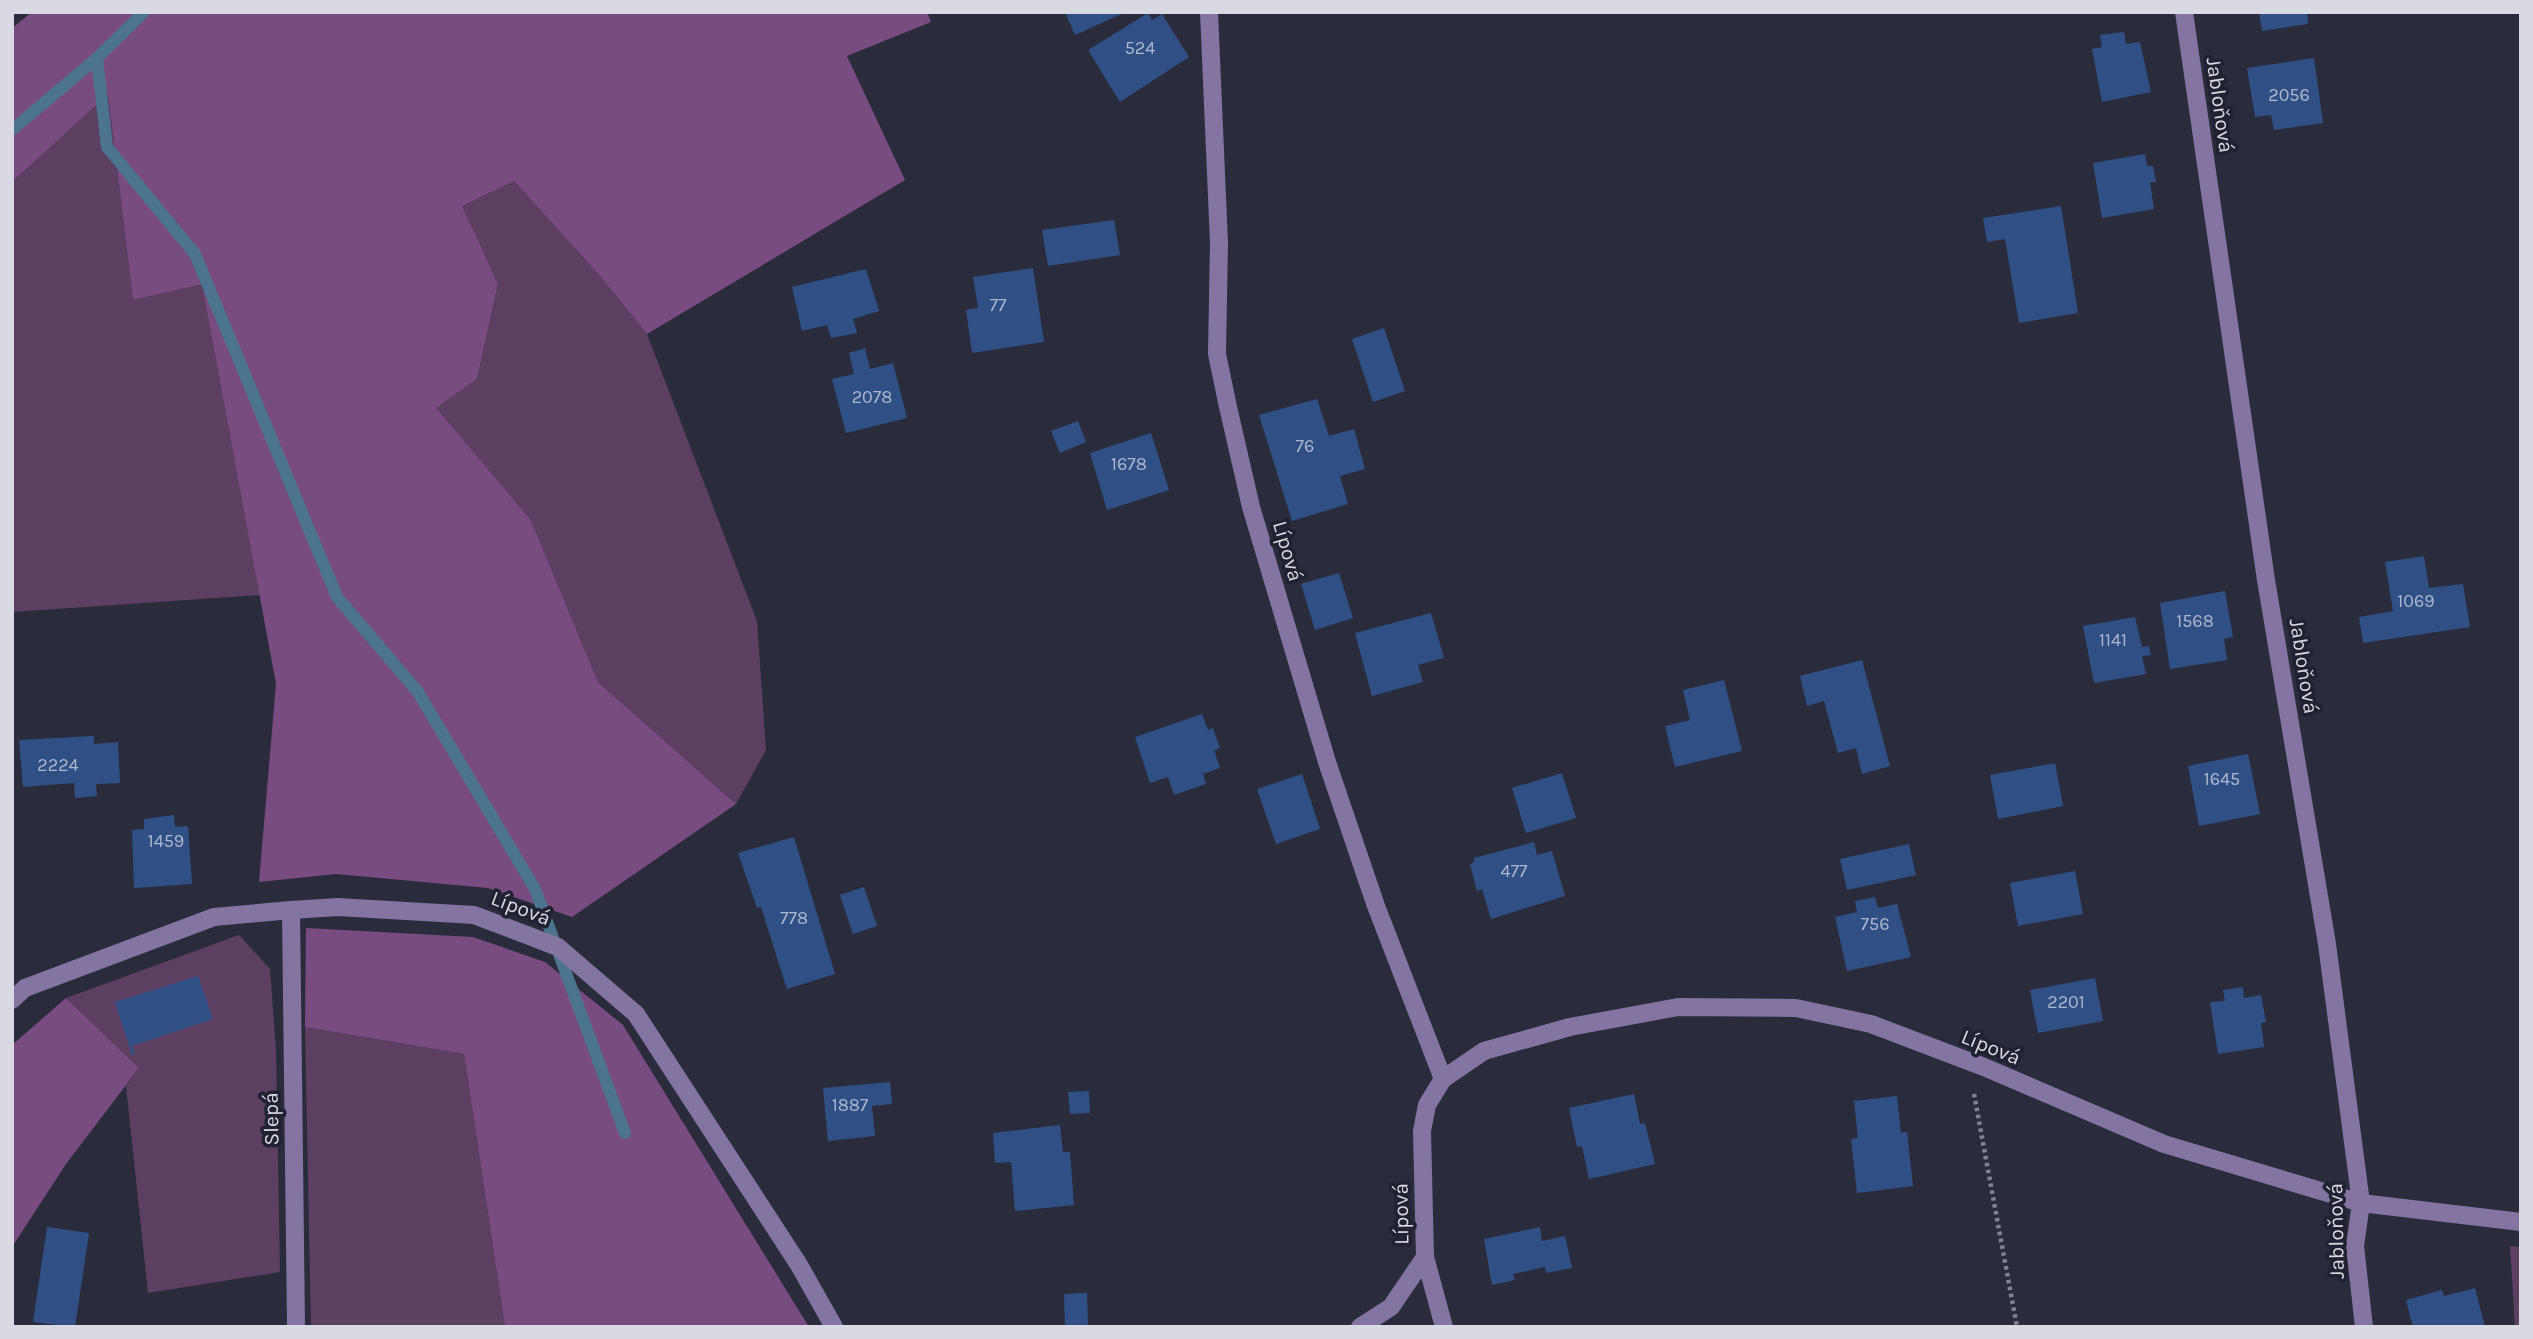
<svg xmlns="http://www.w3.org/2000/svg" width="2533" height="1339" font-family="Karla,sans-serif">
	<style>
		.green { fill: #5d3f62 }
		.forest { fill: #784c80 }
		.lines { fill: none; stroke-linecap: round; stroke-linejoin: round }
		.stream { stroke: #4d748e; stroke-width: 12 }
		.building { fill: #305085 }
		.path { stroke: #828390; stroke-width: 4.5; stroke-dasharray: 3.5 3.5; stroke-linecap: butt }
		.minor { stroke: #8474a1; stroke-width: 18 }
		.labels { text-anchor: middle; dominant-baseline: central; stroke-width: 7; stroke-linejoin: round; paint-order: stroke }
		.number-label { font-size: 18px; fill: #aeb7cc }
		.street-label { font-size: 21px; fill: #d8d9e3; stroke: #212231 }
	</style>
	<rect width="100%" height="100%" fill="#2b2c3b"/>
	<path class="green" d="M108,93l25,207 69,-17 58,312 -248,17v-430z
		M514,181l86,95 47,58 110,287 9,129 -30,54 -138,-122 -67,-162 -96,-112 42,-29 21,-95 -37,-78z
		M239,935l31,34 6,81 4,222 -132,21 -22,-207 13,-18 -73,-70z
		M305,1027l159,27 41,273h-194z
		M2510,1246l11,1v80h-6z"/>
	<path class="forest" d="M32,12h895l4,10 -84,34 58,124 -258,154 -47,-58 -86,-95 -52,25 36,78 -21,95 -41,29 95,112 67,162 138,122 -164,113 -84,-29 -152,-14 -77,8 17,-198 -74,-400 -69,16 -25,-206 -96,88v-154z
		M306,928l167,9 72,25 78,63 186,302h-304l-41,-273 -159,-27z
		M66,998l73,70 -73,96 -54,83v-202z"/>
	<g class="lines">
		<path class="stream" d="M97,58l10,89 88,107 142,343 81,95 117,197 90,244
			M12,130l85,-72 47,-46"/>
	</g>
	<path class="building" d="M1065,12h61l-51,23z
		M2259,12h48l1,12 -46,7z
		M1148,13l4,7 10,-6 27,43 -69,45 -32,-52z
		M2124,32l2,12 14,-2 11,50 -49,10 -10,-53 10,-2 -2,-12z
		M2314,58l9,65 -49,7 -3,-15 -16,2 -8,-49z
		M2145,154l2,12h6l3,16h-6l4,27 -52,9 -9,-55z
		M2061,206l17,107 -59,10 -14,-84 -18,3 -4,-24z
		M1114,220l6,35 -72,11 -6,-36z
		M1033,268l11,74 -72,11 -6,-43 12,-2 -5,-31z
		M866,269l13,42 -26,8 4,14 -26,5 -4,-13 -25,6 -10,-44z
		M1384,328l21,63 -32,11 -21,-63z
		M865,348l5,21 23,-6 14,55 -61,15 -14,-54 22,-5 -5,-21z
		M1317,399l12,37 25,-7 11,40 -25,7 8,28 -56,17 -33,-106z
		M1078,421l8,21 -26,11 -9,-22z
		M1151,433l18,57 -62,20 -17,-57z
		M2424,556l5,32 34,-4 7,43 -107,16 -4,-26 34,-6 -8,-49z
		M1339,573l14,45 -38,12 -14,-46z
		M2225,591l8,46 -9,2 3,21 -57,9 -10,-66z
		M1431,613l13,45 -26,7 5,17 -51,14 -17,-63z
		M2135,617l7,30 7,-1 2,9 -9,1 4,18 -52,9 -11,-57z
		M1862,660l28,106 -28,8 -6,-26 -18,5 -14,-52 -17,5 -7,-30z
		M1724,680l18,71 -67,16 -10,-41 25,-6 -7,-30z
		M1202,714l6,16 5,-2 7,20 -6,2 6,18 -17,6 3,10 -32,11 -6,-18 -18,6 -15,-46z
		M94,736v8l24,-2 2,41 -24,1 1,12 -22,2 -1,-15 -51,4 -4,-47z
		M2248,754l12,60 -61,12 -11,-60z
		M2055,763l8,43 -65,13 -8,-44z
		M1562,773l14,45 -50,15 -14,-45z
		M1302,774l18,55 -44,15 -19,-55z
		M174,815l1,12 13,-1 4,58 -58,4 -2,-58 12,-1v-10z
		M794,837l41,137 -48,15 -26,-82 -4,1 -19,-55z
		M1534,842l3,13 15,-4 13,45 -74,23 -9,-30 -5,2 -7,-27 4,-2v-4z
		M1909,844l7,31 -69,15 -7,-31z
		M2075,871l8,43 -65,12 -8,-43z
		M864,887l13,39 -24,8 -13,-39z
		M1875,897l3,11 19,-4 14,53 -64,14 -12,-54 22,-5 -2,-11z
		M198,976l15,43 -81,27 3,8 -3,1 -17,-53z
		M2095,978l8,43 -65,12 -8,-43z
		M2243,987l1,11 17,-3 5,27 -5,1 3,24 -46,7 -8,-52 15,-1 -2,-11z
		M890,1082l2,22 -20,2 3,30 -47,5 -5,-53z
		M1089,1091l1,22 -20,1 -2,-22z
		M1634,1094l6,30 5,-1 10,41 -66,15 -7,-33 -5,1 -8,-39z
		M1897,1096l4,37 6,-1 6,54 -56,7 -6,-54 7,-1 -4,-37z
		M1060,1125l3,27h7l4,53 -59,6 -4,-49 -16,1 -2,-30z
		M47,1227l42,6 -14,94 -42,-5z
		M1540,1227l2,14 23,-5 7,32 -26,5 -1,-6 -32,7 2,6 -23,5 -8,-46z
		M2475,1288l10,39h-72l-7,-27 36,-10 2,6z
		M1087,1293l1,34h-23l-1,-33z"/>
	<g class="lines">
		<path class="path" d="M1974,1094l43,233"/>
		<path class="minor" d="M1209,12l10,231 -2,111 11,53 23,100 76,255 49,144 67,173
			M2184,12l82,568 61,364 34,259 -6,43 9,81
			M291,910l5,417
			M12,1000l13,-12 189,-71 77,-7 47,-3 136,8 84,32 78,67 163,251 35,62
			M1360,1327l31,-20 34,-50
			M1444,1327l-19,-70 -3,-126 5,-26 16,-26 41,-28 86,-24 108,-20 118,1 75,16 113,43 180,77 197,59 160,19"/>
	</g>
	<g class="labels">
		<g class="number-label">
			<text x="1140" y="48">524</text>
			<text x="2289" y="95">2056</text>
			<text x="998" y="305">77</text>
			<text x="872" y="397">2078</text>
			<text x="1305" y="446">76</text>
			<text x="1129" y="464">1678</text>
			<text x="2416" y="601">1069</text>
			<text x="2195" y="621">1568</text>
			<text x="2113" y="640">1141</text>
			<text x="58" y="765">2224</text>
			<text x="2222" y="779">1645</text>
			<text x="166" y="841">1459</text>
			<text x="1514" y="871">477</text>
			<text x="794" y="918">778</text>
			<text x="1875" y="924">756</text>
			<text x="2066" y="1002">2201</text>
			<text x="850" y="1105">1887</text>
		</g>
		<g class="street-label">
			<text transform="translate(2220 105) rotate(82)">Jabloňová</text>
			<text transform="translate(1288 551) rotate(74)">Lípová</text>
			<text transform="translate(2304 666) rotate(81)">Jabloňová</text>
			<text transform="translate(521 908) rotate(21)">Lípová</text>
			<text transform="translate(1991 1047) rotate(22)">Lípová</text>
			<text transform="translate(271 1119) rotate(-91)">Slepá</text>
			<text transform="translate(1401 1214) rotate(-91)">Lípová</text>
			<text transform="translate(2336 1231) rotate(-91)">Jabloňová</text>
		</g>
	</g>
	<rect width="2533" height="1339" fill="none" stroke="#d8d9e3" stroke-width="28"/>
</svg>
